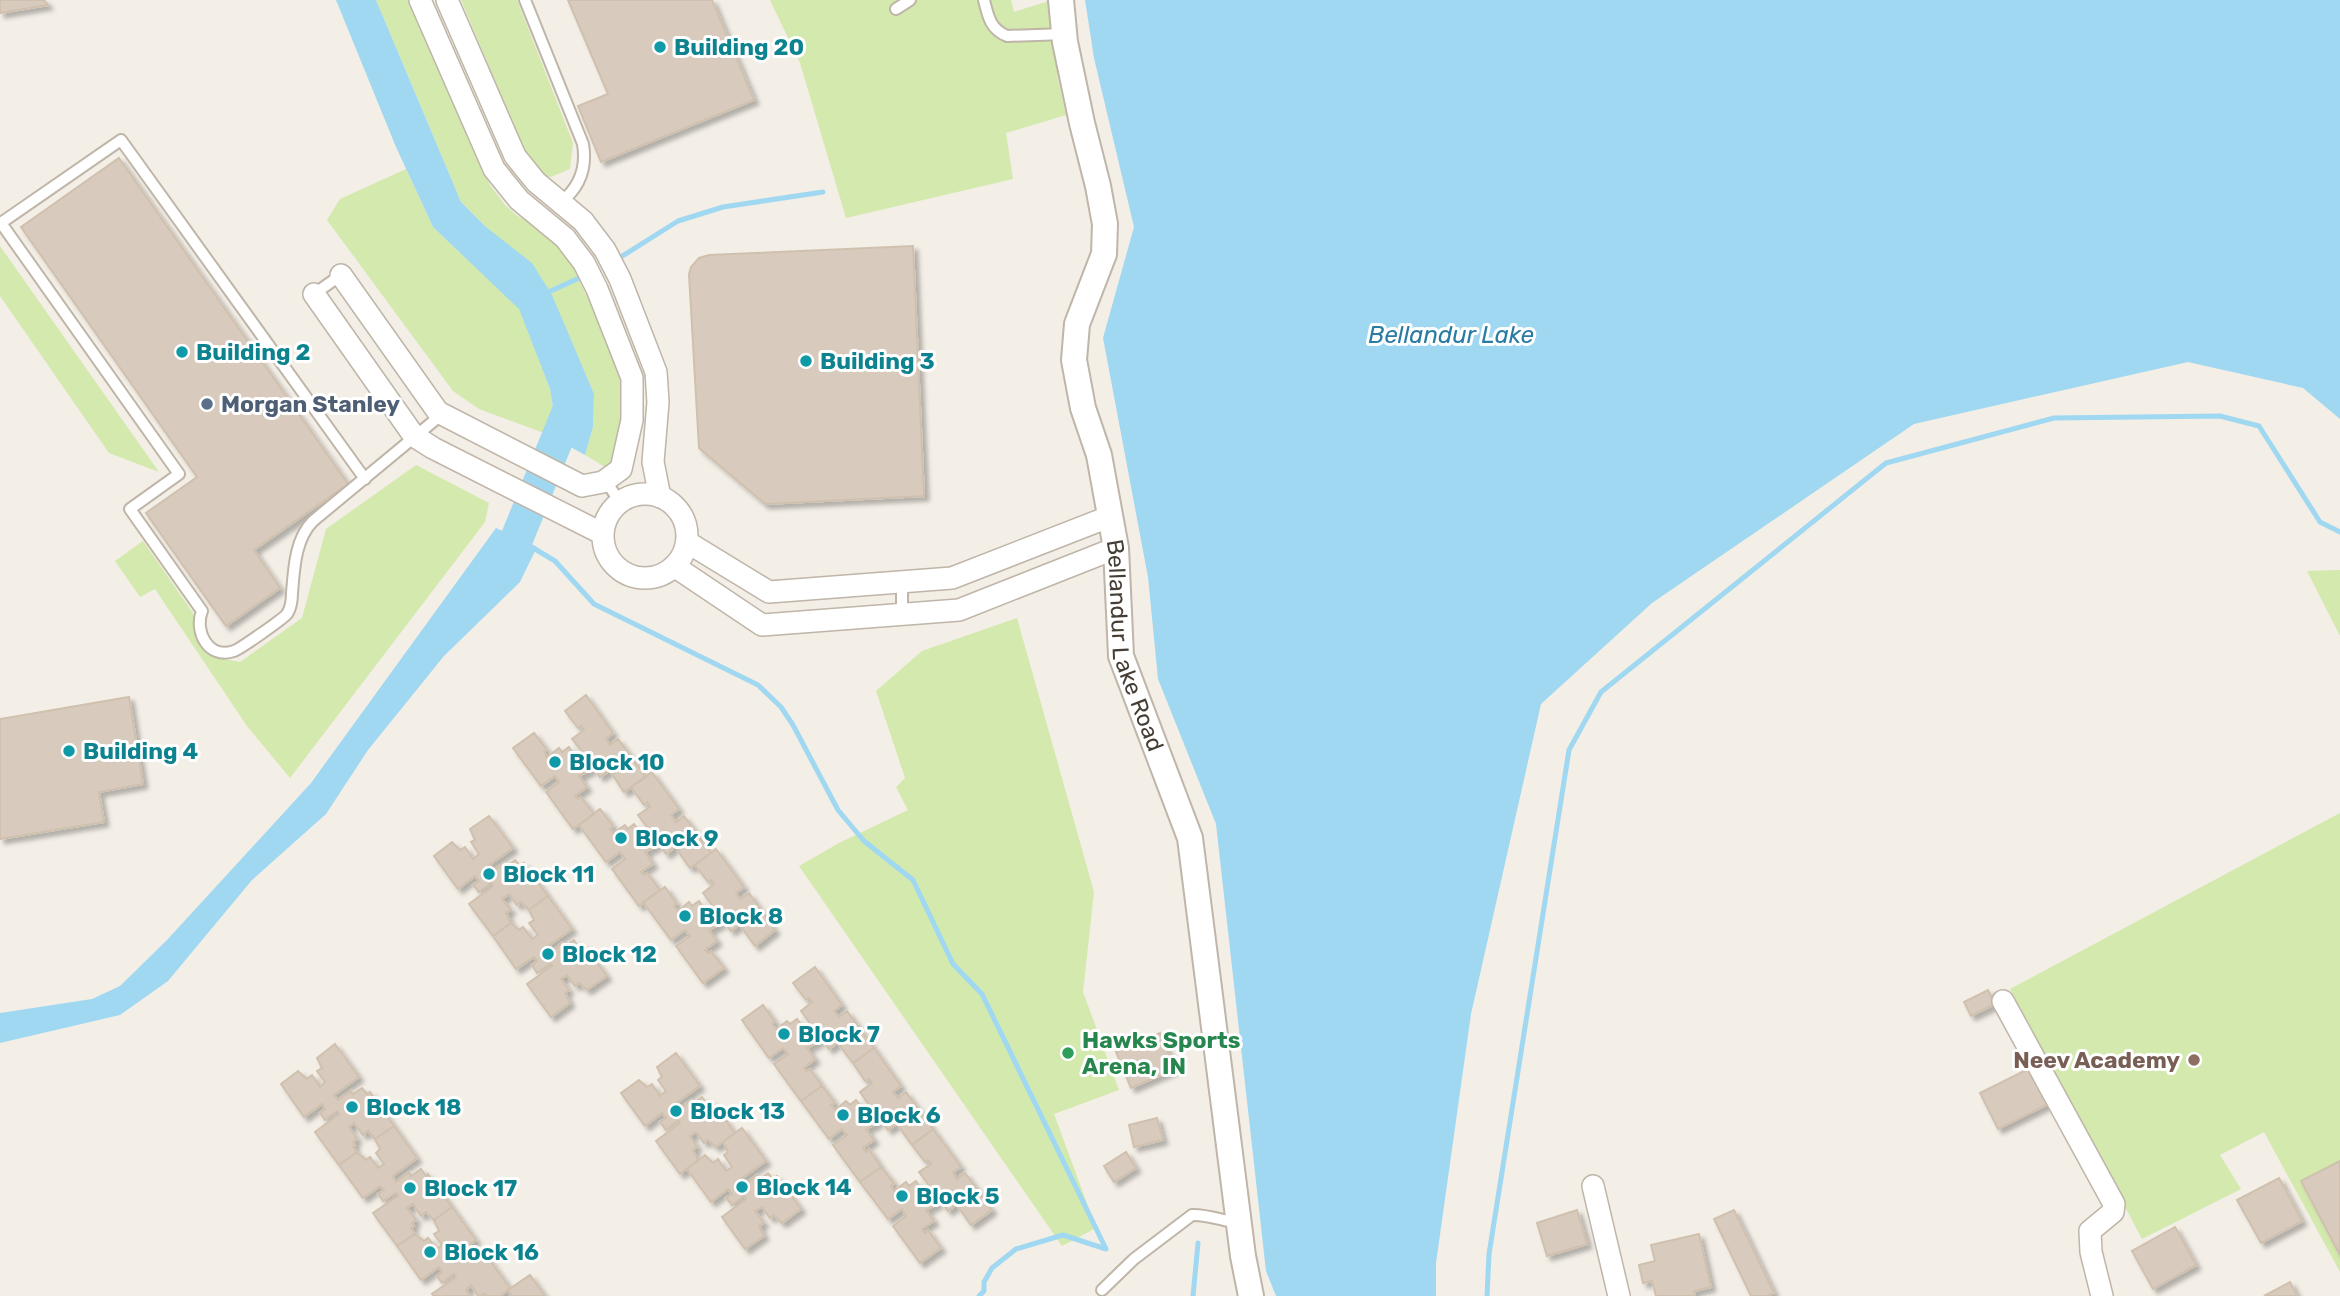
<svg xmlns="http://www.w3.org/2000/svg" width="2340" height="1296" font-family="Rubik,sans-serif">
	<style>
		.green { fill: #d3e9ad }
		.water { fill: #a0d8f2 }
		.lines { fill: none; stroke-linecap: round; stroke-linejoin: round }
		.stream { stroke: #a0d8f2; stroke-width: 5 }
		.river { stroke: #a0d8f2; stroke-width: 33 }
		.building { fill: #d8cbbe; stroke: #d0c0ae; stroke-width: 2; filter: url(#shadow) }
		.service-casing { stroke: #bfb5a8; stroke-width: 14 }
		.minor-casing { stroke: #bfb5a8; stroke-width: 24 }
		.tertiary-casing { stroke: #bfb5a8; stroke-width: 28 }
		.service { stroke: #fff; stroke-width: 10 }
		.minor { stroke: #fff; stroke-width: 21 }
		.tertiary { stroke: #fff; stroke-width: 24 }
		.culture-dot { fill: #0f9aa8; stroke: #fff; stroke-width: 2.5 }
		.service-dot { fill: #5c6f8a; stroke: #fff; stroke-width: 2.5 }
		.leisure-dot { fill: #2e9e5b; stroke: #fff; stroke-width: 2.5 }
		.education-dot { fill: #8d6e63; stroke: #fff; stroke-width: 2.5 }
		.labels { text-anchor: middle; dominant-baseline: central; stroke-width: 6; stroke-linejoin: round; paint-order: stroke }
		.culture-label { font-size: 23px; font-weight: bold; fill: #0d838f; stroke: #fff; text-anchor: start }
		.service-label { font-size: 23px; font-weight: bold; fill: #4e5e75; stroke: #fff; text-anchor: start }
		.street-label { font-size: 23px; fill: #463e35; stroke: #fff }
		.leisure-label { font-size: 23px; font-weight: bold; fill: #27864d; stroke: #fff; text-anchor: start }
		.education-label { font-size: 23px; font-weight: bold; fill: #785e54; stroke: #fff; text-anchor: end }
		.water-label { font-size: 24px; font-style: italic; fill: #297ba4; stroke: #fff }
	</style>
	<defs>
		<filter id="shadow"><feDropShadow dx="4.5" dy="4.5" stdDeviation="2" flood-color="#0004"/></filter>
	</defs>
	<rect width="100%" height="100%" fill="#f3eee6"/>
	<path class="green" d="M376,0h32l82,185 15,20 11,10 25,14 19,19 14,21 24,51 23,61 2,46 -13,43 -25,-15 8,-28 1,-33 -15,-34 -93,-133 -25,-25z
		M461,0h56l56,143 -3,26 -19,8 -8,-2 -16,-17z
		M770,0h241l3,12 35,-11 9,78 8,36 -60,18 7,46 -167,39 -46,-155z
		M406,169l27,58 86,81 31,81 4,25 -7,20 -68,-25 -26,-18 -126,-171 13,-21z
		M0,246l159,226 -50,-19 -109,-157z
		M416,465l73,38 -4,19 -195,256 -43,-52 -92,-137 -15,8 -25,-36 28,-20 50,72 2,18 7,15 17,12 21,4 62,-44 24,-89z
		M2340,570v66l-33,-65z
		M1017,618l77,274 -11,100 36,98 -65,24 42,114 -34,18 -263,-380 40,-23 69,-33 -12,-23 9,-9 -29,-87 46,-40z
		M2340,813v459l-76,-140 -44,23 21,34 -99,50 -132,-250z"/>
	<path class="water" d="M336,0h40l85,202 25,25 46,36 20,32 42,99 -1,33 -8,28 -38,-21 7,-20 -4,-25 -31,-80 -86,-82 -37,-80z
		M1085,0h1255v419l-37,-31 -115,-26 -274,62 -262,179 -111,101 -70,310 -35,249v33h-160l-10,-25 -50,-447 -58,-145 -10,-102 -45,-239 31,-111 -40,-169z
		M496,528l41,19 -17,35 -76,74 -76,94 -42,64 -74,66 -84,101 -48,34 -120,28v-30l92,-14 28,-13 47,-46 144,-157z"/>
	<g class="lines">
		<path class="stream" d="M616,260l62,-39 45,-14 100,-15
			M544,294l42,-19
			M530,546l25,15 39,43 164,81 23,22 12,18 45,85 26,31 49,39 40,84 29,30 124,255
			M979,1296l5,-5v-9l8,-14 24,-19 47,-14 43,14
			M1193,1296l5,-53
			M1487,1296l2,-42 80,-504 32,-58 285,-229 168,-45 166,-2 39,10 61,96 20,10"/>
		<path class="river" d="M489,572l28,-34 56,-138"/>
	</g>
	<path class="building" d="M0,0h44l4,5 -48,8z
		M568,0h144l42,100 -153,62 -23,-56 30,-12z
		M119,158l229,326 -94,66 26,38 -54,38 -80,-113 51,-36 -176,-250z
		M913,246l11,250 -159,8 -66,-56 -10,-174 2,-7 8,-9 10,-3z
		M586,695l27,38 -7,6 4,6 8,-6 28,38 -22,15 -12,-18 3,-1 -3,-4 -12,8 -11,-16 -3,2 5,7 -12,6 8,11 -12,9 3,3 3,-2 13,17 -21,15 -27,-37 13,-10 -4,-6 -14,10 -28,-38 21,-15 13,17 -3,2 3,5 12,-9 3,4 7,-5 5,8 4,-3 3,5 3,-3 -12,-15 12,-9 -3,-4 -3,2 -13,-17z
		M129,697l14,87 -44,8 5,30 -104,17v-120z
		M652,772l27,37 -8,6 5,7 8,-6 27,37 -21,15 -12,-17 2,-2 -2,-4 -12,9 -11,-17 -3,2 5,7 -12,6 8,12 -12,8 3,3 3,-2 13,17 -21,16 -27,-37 13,-10 -5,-7 -14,10 -27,-37 21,-16 13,17 -3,3 3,4 12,-8 3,4 6,-5 6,8 4,-3 3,4 3,-2 -12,-16 12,-8 -3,-5 -3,3 -13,-18z
		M489,816l24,32 -25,18 4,5 12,-8 3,3 8,-6 5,6 4,-3 24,33 -19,14 -8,-8 -4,3 -8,-11 -7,5 9,11 -5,3 5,10 -18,13 -24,-32 24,-18 -2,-3 -12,9 -6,-7 6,-4 -4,-5 -17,13 -24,-33 18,-14 8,8 5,-3 8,12 6,-5 -8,-12 4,-2 -5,-11z
		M716,849l28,38 -8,6 4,6 9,-6 26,37 -20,16 -13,-18 3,-2 -3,-3 -11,8 -12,-16 -3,2 5,7 -12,6 8,11 -12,9 3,3 3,-2 13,17 -21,15 -27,-37 14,-10 -5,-6 -14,10 -28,-38 22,-15 12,17 -3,2 4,5 11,-9 3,4 7,-5 5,8 4,-3 3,4 3,-2 -11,-15 11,-9 -3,-4 -3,2 -13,-17z
		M548,896l24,33 -25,18 4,5 11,-9 3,4 9,-7 4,7 5,-3 24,32 -20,14 -8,-7 -4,3 -8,-11 -6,4 8,11 -4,3 5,10 -19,14 -24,-33 25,-18 -2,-2 -13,9 -5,-8 5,-4 -3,-4 -18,12 -23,-33 18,-13 8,7 4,-3 9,12 6,-4 -9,-12 5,-3 -5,-10z
		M815,967l27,38 -8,6 5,6 8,-6 27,37 -21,15 -13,-17 3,-2 -3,-3 -11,8 -12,-16 -3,2 5,7 -12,6 8,11 -11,9 2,3 4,-2 12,17 -21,15 -27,-37 14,-10 -5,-6 -14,10 -27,-38 21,-15 12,17 -3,2 4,5 11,-8 3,3 7,-5 6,8 4,-3 2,4 3,-2 -11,-15 11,-9 -3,-4 -3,2 -13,-17z
		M1988,990l7,14 -24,12 -7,-14z
		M1160,1033l15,36 -44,19 -15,-36z
		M335,1044l24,33 -25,18 4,5 13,-9 2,3 9,-6 5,6 3,-2 24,34 -19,13 -7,-8 -5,4 -9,-12 -5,4 8,12 -4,3 2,3 -2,2 4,5 -18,13 -24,-33 24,-18 -2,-3 -12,9 -5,-7 5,-4 -3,-5 -18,13 -23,-33 17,-13 9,8 5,-4 8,12 5,-5 -8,-11 5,-3 -5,-10z
		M874,1048l27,38 -8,6 5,6 8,-6 27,37 -21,16 -13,-18 3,-2 -2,-3 -12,8 -12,-16 -3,2 5,7 -12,6 8,11 -11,8 3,4 3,-3 12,18 -21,15 -27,-37 14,-10 -5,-6 -13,10 -28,-38 21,-15 13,17 -4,2 4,5 11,-9 4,4 6,-5 6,8 4,-2 3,3 2,-1 -11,-16 12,-9 -3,-4 -4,2 -12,-18z
		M676,1053l24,33 -25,18 4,5 12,-9 2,4 9,-7 5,7 4,-3 24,32 -19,14 -8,-7 -4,3 -8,-11 -6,4 7,11 -4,3 5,10 -18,14 -24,-33 24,-18 -2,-2 -12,9 -6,-8 6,-4 -4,-5 -17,13 -24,-33 18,-13 8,7 5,-3 8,12 6,-5 -8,-11 4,-3 -5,-10z
		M2030,1068l18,36 -50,25 -18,-36z
		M1157,1118l6,22 -29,7 -5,-22z
		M394,1126l23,32 -24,18 3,6 13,-10 2,4 10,-7 5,7 2,-2 24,33 -18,13 -8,-8 -5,4 -8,-12 -6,4 9,12 -4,3 2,3 -3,2 4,6 -18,12 -24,-33 25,-17 -2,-3 -13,8 -5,-7 6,-4 -4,-4 -17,12 -24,-33 18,-13 9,8 4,-3 8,11 6,-4 -8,-11 4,-4 -5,-10z
		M742,1128l24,33 -25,18 4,5 12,-9 3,4 8,-6 5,6 4,-3 24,33 -19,14 -8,-8 -4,3 -8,-11 -7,4 9,12 -5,3 5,10 -19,13 -23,-32 24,-18 -2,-3 -12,9 -6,-7 6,-4 -4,-5 -17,13 -24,-33 18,-14 8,8 5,-4 8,12 6,-4 -8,-12 4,-3 -5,-10z
		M933,1129l28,38 -8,5 4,7 8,-6 27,37 -21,15 -12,-17 3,-2 -3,-3 -11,8 -12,-16 -3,2 5,7 -12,6 8,11 -12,8 3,4 3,-3 13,18 -21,15 -27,-37 13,-10 -4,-7 -14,10 -28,-37 21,-15 13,16 -3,3 3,5 12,-9 3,4 7,-5 5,8 4,-3 3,4 3,-2 -12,-16 12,-8 -3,-4 -3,2 -13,-17z
		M1126,1152l10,16 -22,14 -10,-16z
		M2340,1161v94l-39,-74z
		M2279,1178l23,43 -41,22 -24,-43z
		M452,1207l24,33 -25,17 4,6 12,-9 3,3 9,-7 5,7 2,-2 24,33 -10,8h-14l-1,-2 -7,2 -7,-11 -5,5 4,6h-36l-2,-2 24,-17 -2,-3 -12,9 -5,-7 5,-4 -3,-5 -18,13 -24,-34 18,-12 9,7 4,-3 9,11 5,-4 -8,-11 5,-3 -5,-11z
		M1577,1210l10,34 -40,12 -10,-33z
		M1734,1210l40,83 -7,3h-16l-37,-77z
		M2175,1227l21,38 -43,24 -21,-38z
		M1699,1234l12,53 -17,4 1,5h-39l-4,-15 -9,2 -4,-18 16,-4 -4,-16z
		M530,1275l15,21h-33l-4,-6z
		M2290,1282l7,14h-33z"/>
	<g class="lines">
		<g class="service-casing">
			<path id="service" d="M525,0l58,144c4,24 -3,43 -22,58
				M984,0c4,16 6,29 23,36l58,-2
				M896,9l14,-9
				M314,294l27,-19
				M365,479l-244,-339 -120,83 178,251 -49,35 72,102c-8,20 6,49 32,40 6,-2 49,-32 53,-37 4,-6 5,-15 5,-21 2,-24 3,-54 21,-72l128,-106
				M605,480l15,22
				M902,582v33
				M1102,1290l32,-31 58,-44c13,-1 32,6 47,8"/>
		</g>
		<g class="minor-casing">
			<path id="minor" d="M447,0l68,156 21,26 47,39 22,29 15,29 36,93 2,30 -5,60 7,35
				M341,275l97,137 144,74 21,-4 18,-13 11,-49v-42l-35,-89 -13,-26 -19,-25 -46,-38 -25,-31 -74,-169
				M314,294l100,142 19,12 170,86
				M603 536a42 42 0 1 1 84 0a42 42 0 1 1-84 0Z
				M687,542l82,50 183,-14 159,-62
				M674,566l88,59 197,-15 157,-62
				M2003,1001l111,203 -1,8 -23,19 1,21 11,44
				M1593,1186l26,110"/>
		</g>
		<g class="tertiary-casing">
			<g id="tertiary">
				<path id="s1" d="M1061,0l4,42 17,81 16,63 7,38 -1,30 -27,70 -3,36 9,48 16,47 17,93 5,108 69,182 53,418 8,40"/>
			</g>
		</g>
		<use href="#service" class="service"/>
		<use href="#minor" class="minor"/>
		<use href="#tertiary" class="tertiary"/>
	</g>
	<g class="culture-dot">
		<circle cx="660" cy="47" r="7"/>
		<circle cx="182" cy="352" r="7"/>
		<circle cx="806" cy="361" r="7"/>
		<circle cx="69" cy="751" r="7"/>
		<circle cx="555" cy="762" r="7"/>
		<circle cx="621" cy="838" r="7"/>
		<circle cx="489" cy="874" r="7"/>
		<circle cx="685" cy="916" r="7"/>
		<circle cx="548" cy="954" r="7"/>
		<circle cx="784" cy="1034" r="7"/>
		<circle cx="352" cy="1107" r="7"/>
		<circle cx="676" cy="1111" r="7"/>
		<circle cx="843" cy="1115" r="7"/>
		<circle cx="742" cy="1187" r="7"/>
		<circle cx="410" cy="1188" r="7"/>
		<circle cx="902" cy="1196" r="7"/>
		<circle cx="430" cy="1252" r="7"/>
	</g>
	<circle class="service-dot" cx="207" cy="404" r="7"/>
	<circle class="leisure-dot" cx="1068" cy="1053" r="7"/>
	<circle class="education-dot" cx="2194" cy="1060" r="7"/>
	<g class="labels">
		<g class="culture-label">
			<text x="674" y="47">Building 20</text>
			<text x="196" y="352">Building 2</text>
			<text x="820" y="361">Building 3</text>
			<text x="83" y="751">Building 4</text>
			<text x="569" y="762">Block 10</text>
			<text x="635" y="838">Block 9</text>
			<text x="503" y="874">Block 11</text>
			<text x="699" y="916">Block 8</text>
			<text x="562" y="954">Block 12</text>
			<text x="798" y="1034">Block 7</text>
			<text x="366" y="1107">Block 18</text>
			<text x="690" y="1111">Block 13</text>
			<text x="857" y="1115">Block 6</text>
			<text x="756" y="1187">Block 14</text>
			<text x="424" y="1188">Block 17</text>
			<text x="916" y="1196">Block 5</text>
			<text x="444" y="1252">Block 16</text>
		</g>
		<g class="service-label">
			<text x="221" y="404">Morgan Stanley</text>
		</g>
		<g class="street-label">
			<text stroke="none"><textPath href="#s1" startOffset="663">Bellandur Lake Road</textPath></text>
		</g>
		<g class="leisure-label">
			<text x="1082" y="1040">Hawks Sports<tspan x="1082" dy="26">Arena, IN</tspan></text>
		</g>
		<g class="education-label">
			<text x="2180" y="1060">Neev Academy</text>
		</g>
		<g class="water-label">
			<text x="1451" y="335">Bellandur Lake</text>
		</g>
	</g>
</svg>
